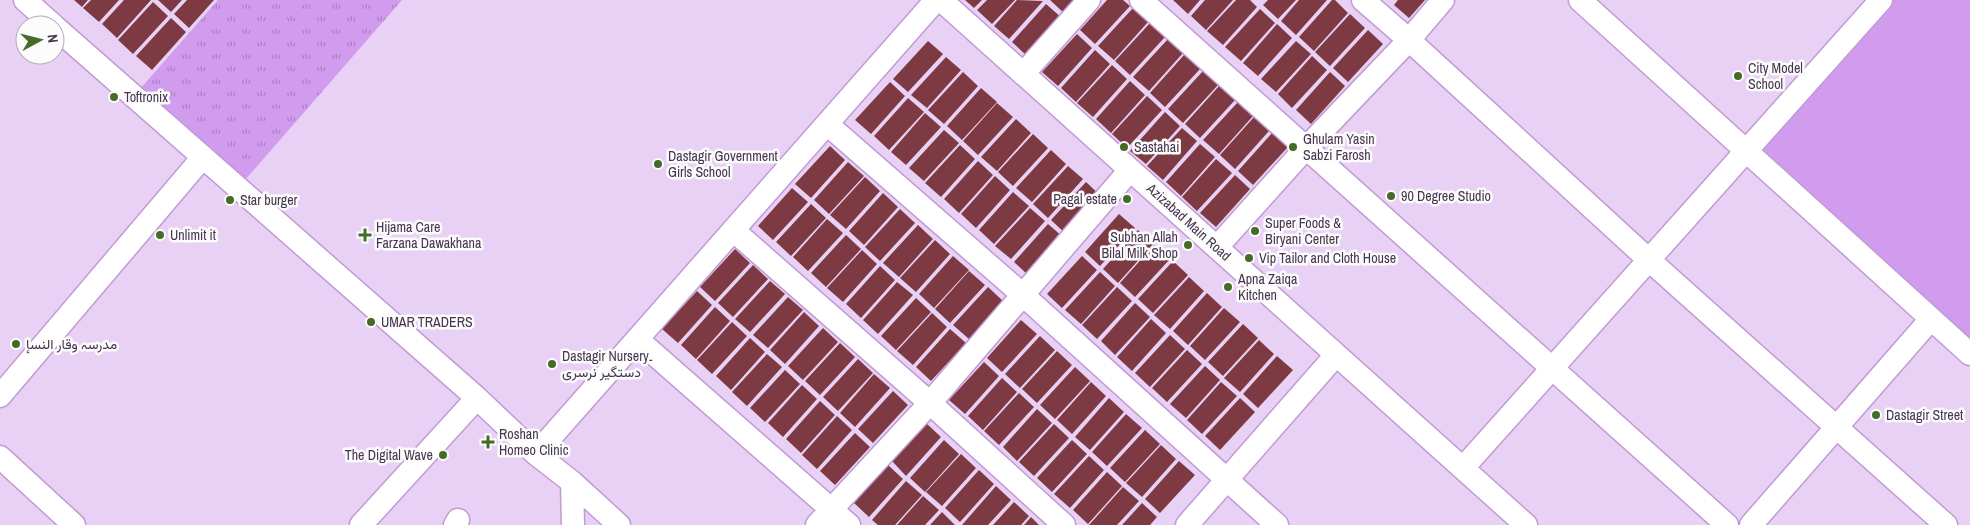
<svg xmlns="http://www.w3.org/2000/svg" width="1970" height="525" font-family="'Archivo Narrow',Vazirmatn,sans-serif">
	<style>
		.grass { fill: url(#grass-tufts) }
		.pitch { fill: #d29cee }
		.building { fill: #7e3a43 }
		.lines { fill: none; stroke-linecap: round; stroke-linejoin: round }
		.minor-casing { stroke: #c19ad6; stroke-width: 25 }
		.minor { stroke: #fff; stroke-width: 22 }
		.poi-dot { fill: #456b26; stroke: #fcfcfc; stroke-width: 2 }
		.labels { text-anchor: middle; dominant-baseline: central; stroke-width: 5; stroke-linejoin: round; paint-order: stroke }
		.poi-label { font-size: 14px; fill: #45354e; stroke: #fcfcfc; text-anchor: start }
		.street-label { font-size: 14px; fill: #45354e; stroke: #fcfcfc }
	</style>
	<defs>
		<pattern id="grass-tufts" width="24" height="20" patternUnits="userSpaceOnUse" patternTransform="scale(1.25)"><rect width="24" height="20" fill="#d29cee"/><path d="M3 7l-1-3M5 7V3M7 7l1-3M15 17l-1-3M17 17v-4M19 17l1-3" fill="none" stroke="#ac80c3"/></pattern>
	</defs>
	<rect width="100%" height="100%" fill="#e9d1f6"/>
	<path class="grass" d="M218,0h184l-164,188 -105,-91z"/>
	<path class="pitch" d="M1881,0h89v354l-224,-202z"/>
	<path class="building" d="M74,0h14l-6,7z
		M91,0h28l-20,22 -16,-14z
		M124,0h27l-34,38 -15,-14z
		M158,0h24l-11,12z
		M187,0h27l-25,28 -15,-14z
		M965,0h17l-8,8z
		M987,0h28l-23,24 -15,-14z
		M1017,0l26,1 -34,38 -15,-13z
		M1050,0h28l-13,14z
		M1107,0h16l7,6 -35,38 -15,-14z
		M1173,0h27l-12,14z
		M1205,0h28l-27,30 -15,-14z
		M1236,0h14l7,7 -34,38 -16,-14z
		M1268,0h28l-18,19 -15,-14z
		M1299,0h28l-31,35 -15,-14z
		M1332,0h3l13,13 -34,38 -15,-14z
		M1398,0h27l-16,18 -15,-13z
		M153,2l15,14 -35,38 -15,-14z
		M1046,4l16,14 -35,38 -15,-14z
		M1133,8l15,14 -34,38 -16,-14z
		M1260,9l15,14 -34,38 -16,-14z
		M1350,14l15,14 -35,38 -15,-14z
		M171,18l15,14 -34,38 -16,-14z
		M1150,23l15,14 -35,38 -15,-14z
		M1277,24l15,14 -34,38 -15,-13z
		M1368,30l15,14 -35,38 -15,-14z
		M1077,34l15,14 -34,38 -16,-14z
		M1168,39l15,14 -34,38 -16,-14z
		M928,41l15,13 -35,38 -15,-13z
		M1296,41l15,13 -35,38 -15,-13z
		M1095,50l15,14 -34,38 -15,-14z
		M1184,55l16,14 -35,38 -15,-14z
		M1312,56l15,14 -35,38 -14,-14z
		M946,57l15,13 -34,38 -16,-13z
		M1112,65l15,14 -34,38 -16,-14z
		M1203,71l15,14 -35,38 -15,-14z
		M963,72l15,14 -34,38 -16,-14z
		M1330,72l15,14 -34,38 -15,-14z
		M1130,81l15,14 -34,38 -15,-14z
		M890,82l15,14 -34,38 -16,-14z
		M1219,86l16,14 -35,38 -15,-14z
		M981,88l16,14 -35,38 -15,-14z
		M1147,96l15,14 -35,38 -15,-14z
		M908,98l16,14 -35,38 -15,-14z
		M1238,102l15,14 -34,38 -16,-14z
		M997,103l16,14 -35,38 -15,-14z
		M1165,112l15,14 -34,38 -16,-13z
		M925,113l16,14 -35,38 -15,-13z
		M1254,117l15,14 -34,38 -15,-14z
		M1016,119l15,14 -34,38 -16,-14z
		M1182,128l15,13 -34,39 -16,-14z
		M944,130l15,13 -35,38 -15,-13z
		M1272,133l16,14 -35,38 -15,-14z
		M1033,134l15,14 -35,38 -15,-14z
		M1200,144l15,13 -34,39 -15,-14z
		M960,145l15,14 -34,38 -16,-14z
		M830,146l15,14 -34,38 -16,-14z
		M1051,150l15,14 -34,38 -16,-14z
		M1216,159l16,14 -35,38 -15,-14z
		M978,161l15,14 -34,38 -15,-14z
		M848,162l16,14 -35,38 -15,-14z
		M1068,166l15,13 -35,39 -15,-14z
		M1235,175l15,14 -34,38 -16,-14z
		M995,176l15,14 -34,38 -15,-14z
		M865,177l15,14 -34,38 -16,-14z
		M1086,182l15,14 -35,38 -15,-14z
		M792,188l16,14 -35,38 -15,-14z
		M1013,192l16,14 -35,38 -15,-14z
		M883,193l15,14 -34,38 -15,-14z
		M811,204l15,14 -35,38 -15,-14z
		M1030,208l15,13 -34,38 -16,-13z
		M900,209l15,14 -35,38 -15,-14z
		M1119,214l16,14 -35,38 -15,-14z
		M827,219l16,14 -35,38 -15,-14z
		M1048,224l15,13 -34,39 -15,-14z
		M918,225l15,14 -34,38 -16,-14z
		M1138,230l15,14 -35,39 -15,-14z
		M846,235l15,14 -35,38 -15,-14z
		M935,240l15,14 -34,38 -16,-14z
		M1154,245l16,14 -35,38 -15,-14z
		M735,249l15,14 -35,38 -15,-14z
		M862,250l15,14 -34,38 -16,-14z
		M953,256l16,14 -35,38 -15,-14z
		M1082,256l15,14 -35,38 -15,-14z
		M1173,261l15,14 -35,38 -15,-14z
		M753,265l15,14 -35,38 -15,-14z
		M880,266l15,14 -34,38 -15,-14z
		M969,271l16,14 -35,38 -15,-14z
		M1100,272l15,14 -34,38 -16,-14z
		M1189,277l15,14 -34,38 -16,-14z
		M770,281l15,13 -35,38 -15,-13z
		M897,282l16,13 -35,39 -15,-14z
		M988,287l15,14 -34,38 -16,-14z
		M1117,287l15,14 -35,38 -15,-14z
		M697,291l15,14 -34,38 -16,-14z
		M1207,293l15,14 -34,38 -15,-14z
		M788,297l15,13 -35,38 -15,-13z
		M916,298l15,14 -35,38 -15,-14z
		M1135,303l15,14 -35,38 -14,-14z
		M715,307l15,14 -34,38 -15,-14z
		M1224,308l16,14 -35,38 -15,-14z
		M804,312l15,14 -34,38 -15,-14z
		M932,313l15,14 -34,38 -16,-14z
		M1151,319l15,14 -34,38 -15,-14z
		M1021,320l16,14 -35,38 -15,-14z
		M732,322l15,14 -35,38 -15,-14z
		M1243,324l15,14 -35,38 -15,-14z
		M823,328l15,14 -35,38 -15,-14z
		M950,329l16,14 -35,38 -15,-14z
		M1170,335l15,14 -35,38 -15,-14z
		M1040,336l15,14 -35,38 -15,-14z
		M750,338l15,14 -34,38 -15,-14z
		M1259,340l15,14 -34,38 -16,-14z
		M840,343l15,14 -35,38 -15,-14z
		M1187,350l15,14 -35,38 -15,-14z
		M1057,351l15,14 -35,38 -15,-14z
		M767,354l15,13 -35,39 -15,-14z
		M1277,356l16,14 -35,38 -15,-14z
		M858,359l15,14 -35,38 -15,-14z
		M984,362l15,14 -34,38 -16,-14z
		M1205,366l15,14 -34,38 -16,-14z
		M1075,367l15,14 -35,38 -15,-14z
		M785,370l15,14 -35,38 -15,-14z
		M874,374l16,14 -35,39 -15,-14z
		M1002,378l15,14 -34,38 -15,-14z
		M1091,382l15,14 -34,38 -15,-14z
		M1221,382l16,14 -35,38 -15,-14z
		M802,385l15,14 -34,38 -15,-14z
		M893,391l15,14 -35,38 -15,-14z
		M1019,393l15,14 -35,38 -15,-14z
		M1109,398l15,14 -34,38 -15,-13z
		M1240,398l15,14 -35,38 -15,-14z
		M820,401l15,14 -34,38 -15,-14z
		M1037,409l15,14 -35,38 -14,-14z
		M1126,414l16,14 -35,38 -15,-14z
		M837,416l15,14 -35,39 -15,-14z
		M926,423l15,14 -35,39 -14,-15z
		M1054,424l15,14 -35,38 -15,-14z
		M1145,430l15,14 -35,38 -15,-14z
		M855,433l15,14 -35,38 -15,-14z
		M944,440l15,14 -34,38 -15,-14z
		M1072,440l15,14 -35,38 -15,-14z
		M1161,445l15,14 -34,38 -16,-14z
		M961,454l15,14 -34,38 -16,-14z
		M1089,456l15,14 -34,38 -16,-14z
		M1179,461l16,14 -35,38 -15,-14z
		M888,465l15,14 -34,38 -15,-14z
		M979,470l15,14 -34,38 -15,-14z
		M1107,472l15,14 -34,38 -15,-14z
		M906,481l16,14 -27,30h-17l-6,-5z
		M996,486l15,14 -23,25h-26z
		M1123,487l16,14 -22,24h-28z
		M923,496l16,14 -14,15h-28z
		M1014,502l15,14 -8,9h-28z
		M1142,503l15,14 -7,8h-28z
		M942,512l13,13h-25z
		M1031,517l8,8h-15z"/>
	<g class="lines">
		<g class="minor-casing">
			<path id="minor" d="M25,0l28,25
				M941,0l585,525
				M1141,0l586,525
				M1363,0l46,40 240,220 297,265
				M1580,0l390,354
				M55,27l422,371 59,56 36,28 47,43
				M1023,74l66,-74
				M827,124l196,171 254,230
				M733,230l197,173 134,122
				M1217,247l89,-99 103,-108 34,-40
				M637,339l212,186
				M0,396l203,-239
				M536,454l400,-454
				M0,457l74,68
				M1463,468l418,-468
				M572,482l1,43
				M361,525l116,-127
				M455,525l3,-5
				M817,525l113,-122 200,-233
				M1187,525l149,-170
				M1751,525l180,-206"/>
		</g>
		<use href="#minor" class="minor"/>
	</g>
	<g class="poi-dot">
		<circle cx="1738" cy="76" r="5"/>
		<circle cx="114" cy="97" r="5"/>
		<circle cx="1124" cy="147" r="5"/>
		<circle cx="1293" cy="147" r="5"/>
		<circle cx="658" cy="164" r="5"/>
		<circle cx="1391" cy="196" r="5"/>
		<circle cx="1127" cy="199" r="5"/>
		<circle cx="230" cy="200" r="5"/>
		<circle cx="1255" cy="231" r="5"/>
		<circle cx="160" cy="235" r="5"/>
		<path d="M362.5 227.5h5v5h5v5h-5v5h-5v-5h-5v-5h5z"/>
		<circle cx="1188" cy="245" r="5"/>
		<circle cx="1249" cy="258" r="5"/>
		<circle cx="1228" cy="287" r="5"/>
		<circle cx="371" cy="322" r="5"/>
		<circle cx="16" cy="344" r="5"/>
		<circle cx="552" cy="364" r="5"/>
		<circle cx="1876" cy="415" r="5"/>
		<path d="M485.5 434.5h5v5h5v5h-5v5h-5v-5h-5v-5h5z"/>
		<circle cx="443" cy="455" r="5"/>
	</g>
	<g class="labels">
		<g class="poi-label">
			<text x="1748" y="68">City Model<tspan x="1748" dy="16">School</tspan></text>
			<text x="124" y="97">Toftronix</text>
			<text x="1303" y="139">Ghulam Yasin<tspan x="1303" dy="16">Sabzi Farosh</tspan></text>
			<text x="1134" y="147">Sastahai</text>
			<text x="668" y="156">Dastagir Government<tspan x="668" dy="16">Girls School</tspan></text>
			<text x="1401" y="196">90 Degree Studio</text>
			<text x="1117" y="199" text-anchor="end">Pagal estate</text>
			<text x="240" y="200">Star burger</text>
			<text x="1265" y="223">Super Foods &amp;<tspan x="1265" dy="16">Biryani Center</tspan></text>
			<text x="376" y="227">Hijama Care<tspan x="376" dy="16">Farzana Dawakhana</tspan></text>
			<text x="170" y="235">Unlimit it</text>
			<text x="1178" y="237" text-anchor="end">Subhan Allah<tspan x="1178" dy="16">Bilal Milk Shop</tspan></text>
			<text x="1259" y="258">Vip Tailor and Cloth House</text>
			<text x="1238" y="279">Apna Zaiqa<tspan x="1238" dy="16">Kitchen</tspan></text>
			<text x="381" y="322">UMAR TRADERS</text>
			<text x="26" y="344">مدرسہ وقار النسإ</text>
			<text x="562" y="356">Dastagir Nursery۔<tspan x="562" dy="16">دستگیر نرسری</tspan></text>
			<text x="1886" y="415">Dastagir Street</text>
			<text x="499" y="434">Roshan<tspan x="499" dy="16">Homeo Clinic</tspan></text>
			<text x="433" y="455" text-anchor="end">The Digital Wave</text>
		</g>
		<g class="street-label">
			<text transform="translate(1189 222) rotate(42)">Azizabad Main Road</text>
		</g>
	</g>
	<g transform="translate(40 40) rotate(83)"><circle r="24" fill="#fcfcfc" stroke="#b3acb6"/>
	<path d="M0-4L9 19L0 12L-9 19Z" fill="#456b26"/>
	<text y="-8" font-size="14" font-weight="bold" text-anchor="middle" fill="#45354e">N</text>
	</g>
</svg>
